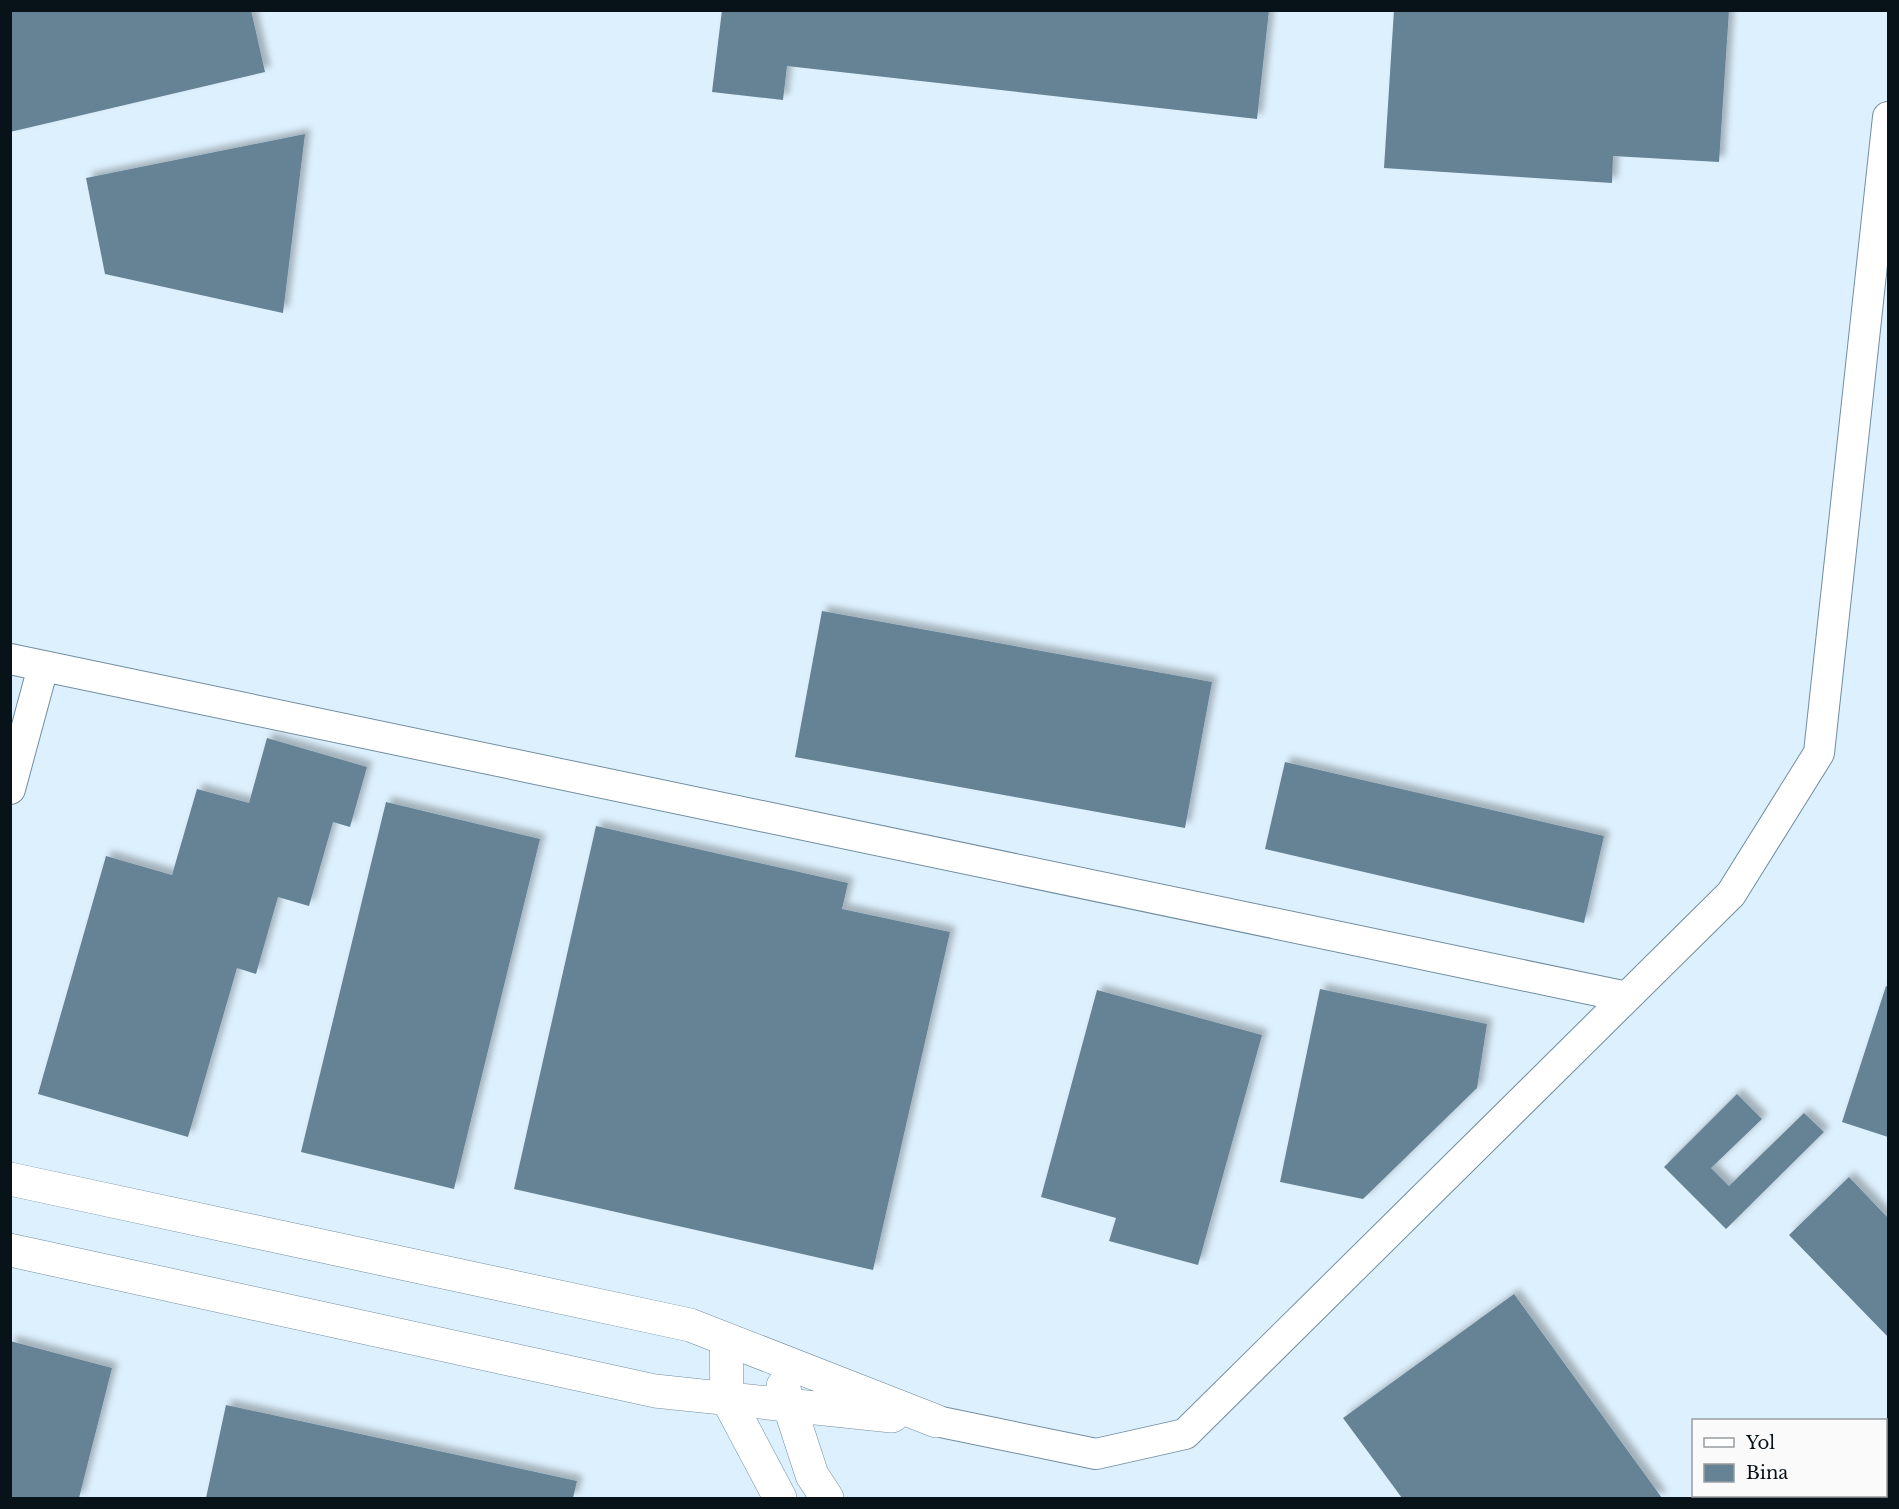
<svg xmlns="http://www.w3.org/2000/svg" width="1899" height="1509" font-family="'Libre Baskerville',serif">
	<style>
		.building { fill: #668396; filter: url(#shadow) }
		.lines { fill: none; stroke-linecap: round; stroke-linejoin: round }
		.minor-casing { stroke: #718ea2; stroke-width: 32 }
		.tertiary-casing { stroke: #718ea2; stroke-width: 34 }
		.minor { stroke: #fff; stroke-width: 30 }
		.tertiary { stroke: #fff; stroke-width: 33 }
	</style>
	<defs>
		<filter id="shadow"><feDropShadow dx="5.5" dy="-5.5" stdDeviation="3" flood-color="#0004"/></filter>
	</defs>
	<rect width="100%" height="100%" fill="#ddf0fd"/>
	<path class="building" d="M10,10h241l14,62 -255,60z
		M722,10h547l-12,109 -470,-53 -4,34 -71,-8z
		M1394,10h335l-10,152 -106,-6 -1,27 -228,-15z
		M305,134l-22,179 -178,-39 -19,-96z
		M822,611l390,71 -27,146 -390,-71z
		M267,738l100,29 -17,60 -17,-5 -24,84 -31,-9 -22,77 -19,-6 -49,169 -150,-43 68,-238 66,19 25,-86 52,14z
		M1285,762l319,74 -20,87 -319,-74z
		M386,802l154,37 -86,350 -153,-37z
		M596,826l252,57 -6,26 108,23 -77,338 -359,-81z
		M1886,986l2,1v150l-46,-15z
		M1320,989l167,35 -10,64 -114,111 -83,-17z
		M1097,990l165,45 -64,230 -89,-24 7,-23 -75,-21z
		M1737,1094l25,25 -51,49 18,18 75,-73 20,19 -98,97 -62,-62z
		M1849,1177l39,41v119l-99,-102z
		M1514,1294l148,204h-260l-59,-80z
		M10,1341l102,27 -33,130h-69z
		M226,1405l351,76 -4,17h-367z
		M1888,1438v60h-83l4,-2h77v-56z"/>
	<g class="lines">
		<g class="minor-casing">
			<path id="minor" d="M10,659l1617,338
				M10,789l33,-122
				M936,1421l160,33 89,-20 546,-540 88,-141 69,-636"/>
		</g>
		<g class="tertiary-casing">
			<path id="tertiary" d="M10,1179l680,146 246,96
				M10,1250l645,141 237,25
				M726,1340l1,58 53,100
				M783,1386l29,89 15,23"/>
		</g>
		<use href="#minor" class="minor"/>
		<use href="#tertiary" class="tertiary"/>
	</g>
	<rect width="1899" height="1509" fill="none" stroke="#071219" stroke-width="24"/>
	<rect x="1692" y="1419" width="195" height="78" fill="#fafafa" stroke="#999da0" stroke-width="1.5"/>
	<rect x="1704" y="1438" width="30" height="9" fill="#ffffff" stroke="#999da0" stroke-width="1.5"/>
	<text x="1746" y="1449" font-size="18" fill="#071219">Yol</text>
	<rect x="1704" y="1464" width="30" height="18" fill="#668396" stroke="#999da0" stroke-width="1.5"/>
	<text x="1746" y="1479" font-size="18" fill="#071219">Bina</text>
</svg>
